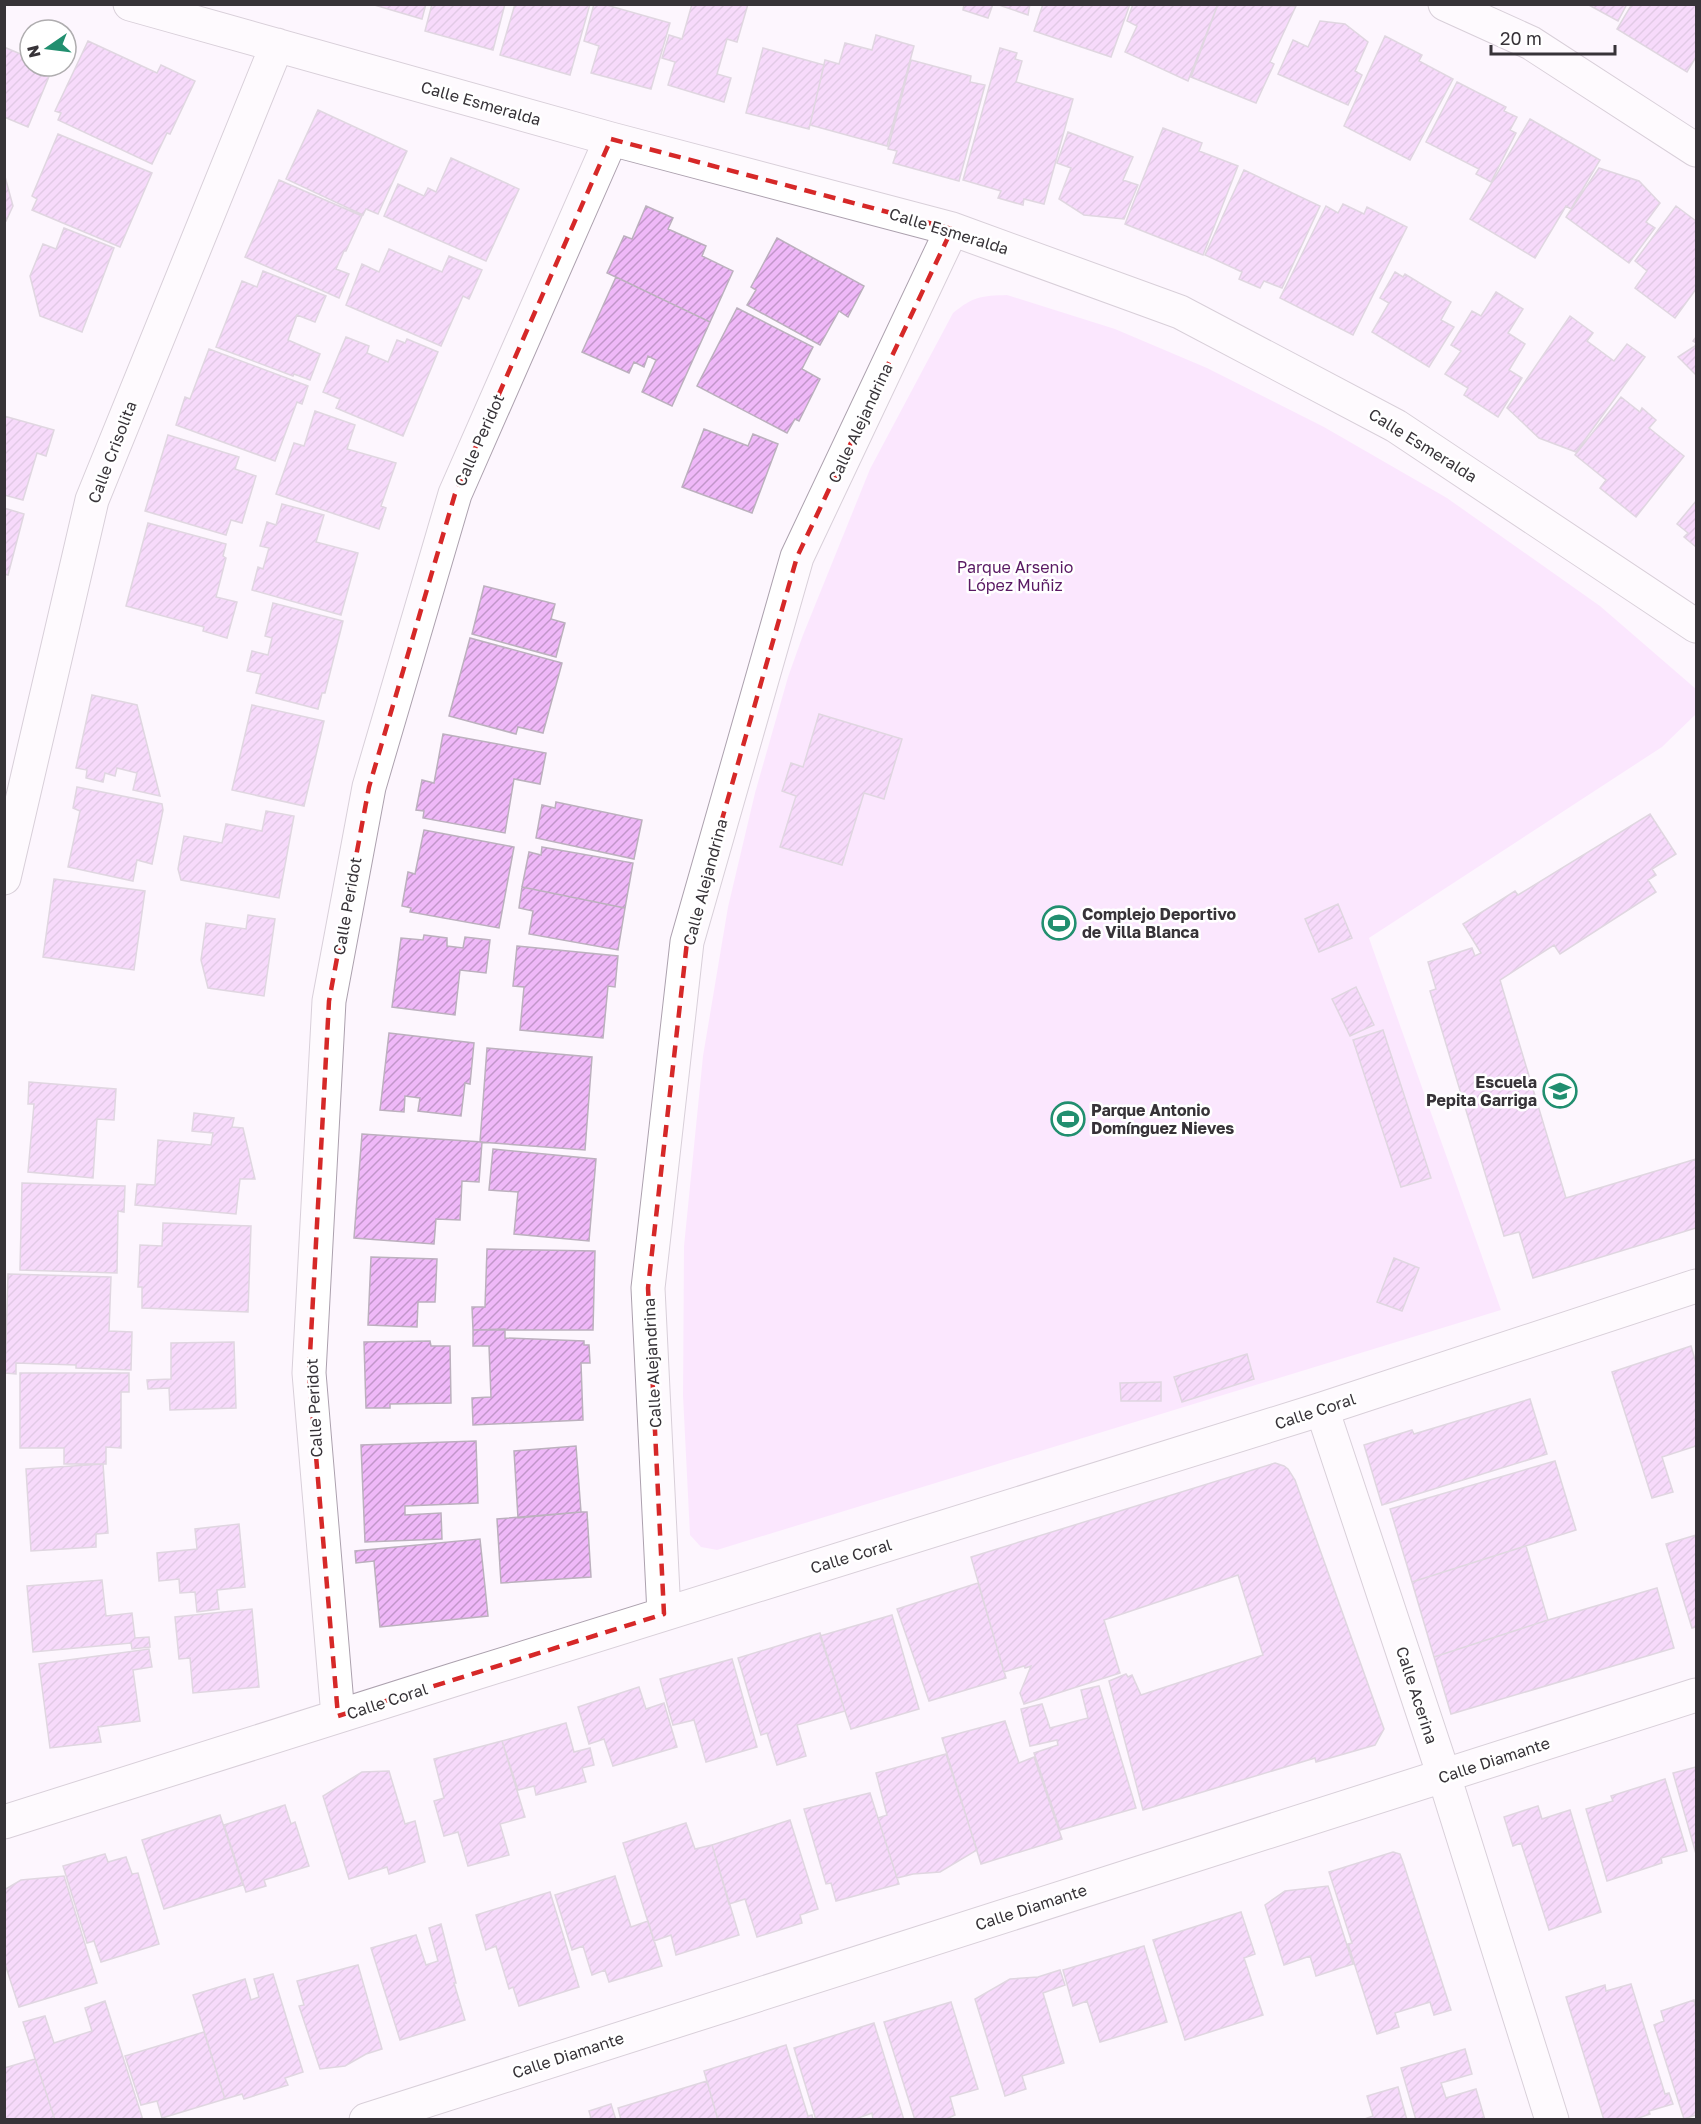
<svg xmlns="http://www.w3.org/2000/svg" width="1701" height="2124" font-family="'Golos Text',sans-serif">
	<style>
		.green { fill: #f9d6fe }
		.building { fill: url(#building-hatch); stroke: #bcb0be; stroke-width: 1.5 }
		.lines { fill: none; stroke-linecap: round; stroke-linejoin: round }
		.minor-casing { stroke: #aca1ae; stroke-width: 35 }
		.minor { stroke: #fff; stroke-width: 33 }
		.marked { fill: none; stroke: #d62828; stroke-width: 4.5; stroke-dasharray: 12 8; stroke-linejoin: round }
		.labels { text-anchor: middle; dominant-baseline: central; stroke-width: 5; stroke-linejoin: round; paint-order: stroke }
		.street-label { font-size: 16px; fill: #373338; stroke: #fff }
		.park-label { font-size: 16px; fill: #591963; stroke: #fff }
		.poi-label { font-size: 16px; font-weight: bold; fill: #373338; stroke: #fff; text-anchor: start }
	</style>
	<defs>
		<pattern id="building-hatch" width="6" height="6" patternUnits="userSpaceOnUse" patternTransform="scale(1.5)"><rect width="6" height="6" fill="#efb8f8"/><path d="M-1 1l2-2M0 6l6-6M5 7l2-2" fill="none" stroke="#c296ca"/></pattern>
	</defs>
	<rect width="100%" height="100%" fill="#fdf6fe"/>
	<path class="green" d="M1007,295l108,34 92,39 117,59 123,71 153,108 96,83v25l-34,33 -293,191 132,372 -784,240 -16,-3 -11,-12 -7,-139 1,-150 19,-190 25,-149 27,-114 33,-116 15,-42 67,-166 83,-156c21,-17 28,-17 54,-18z"/>
	<path class="building" d="M371,4h55l-4,15z
		M432,4h73l-12,46 -68,-19z
		M515,4h75l-20,71 -70,-20z
		M594,4h9l67,19 -19,66 -60,-16 8,-27 -15,-5z
		M692,4h56l-11,38 -10,-3 -10,35 14,4 -7,24 -56,-17 7,-23 -13,-4 7,-23 13,4z
		M964,4h29l-5,14 -25,-8z
		M996,4h34l-2,11z
		M1043,4h87l-19,53 -77,-26z
		M1133,4h85l-30,77 -63,-29 12,-26 -10,-5z
		M1218,4l78,2 -26,56 4,2 -18,39 -65,-26z
		M1587,4h40l-9,17z
		M1632,4h64v53l-9,15 -70,-43z
		M1320,21l25,3 23,18 -13,29 7,4 -14,30 -70,-31 15,-34 15,7z
		M876,35l38,11 -27,100 -77,-21 15,-65 14,4 6,-21 27,7z
		M1385,36l37,19 -3,6 34,18 -43,81 -66,-34z
		M88,41l69,32 4,-8 34,16 -25,53 -3,-1 -15,31 -94,-44 3,-7 -6,-2z
		M4,47l26,11v8l23,1 -25,60 -24,-10z
		M763,48l61,17 -15,64 -63,-16z
		M1000,48l17,5 -2,6 7,2 -6,21 57,17 -29,105 -20,-5 -1,6 -25,-7 3,-7 -38,-11z
		M911,60l60,16 -1,6 15,3 -26,96 -66,-18 4,-12 -9,-2z
		M1457,82l49,25 -2,4 13,6 -7,13 6,3 -25,49 -15,-8 3,-5 -53,-27z
		M318,110l89,41 -29,63 -12,-5 -3,6 -77,-36z
		M1530,119l70,41 -29,49 -5,-3 -31,52 -65,-39z
		M1163,128l39,15 -3,8 39,15 -35,89 -78,-31z
		M1068,132l65,25 -10,23 15,5 -14,34 -40,-4 -25,-16 12,-31 -14,-5z
		M58,134l94,39 -32,74 -88,-37 5,-11 -5,-3z
		M451,158l68,31 -33,72 -102,-45 14,-32 26,12 4,-8 8,4z
		M1599,168l40,13 21,22 -14,19 9,6 -26,35 -63,-46z
		M1244,170l76,36 -38,82 -18,-7 -4,7 -21,-9 3,-7 -37,-17z
		M4,173l9,33 -7,15 -2,-1z
		M279,180l83,36 -16,35h-2l-8,18 13,5 -10,24 -94,-41z
		M1343,204l21,10 3,-7 40,20 -54,108 -73,-37 46,-92 12,7z
		M646,206l27,12 -5,11 38,17 -4,10 31,15 -23,51 -103,-49 17,-37 8,3z
		M1676,206l20,15v68l-21,29 -40,-30 12,-17 -12,-10z
		M64,228l50,20 -32,84 -42,-16 -10,-40 13,-32 13,5z
		M777,238l87,48 -16,31 -9,-6 -19,34 -73,-40 9,-15 -5,-3z
		M389,249l53,23 7,-16 33,14 -13,29 -6,-3 -22,50 -95,-41 16,-41 17,8z
		M263,271l63,25 -11,26 -18,-7 -9,25 32,14 -10,26 -16,-6 -1,2 -77,-29 26,-66 15,6z
		M1395,272l8,5 2,-3 46,28 -10,18 13,7 -25,40 -57,-35 17,-29 -9,-5z
		M616,277l94,45 -38,84 -30,-14 14,-32 -8,-4 -4,11 -10,-5 -5,11 -47,-21z
		M1496,292l27,17 -15,24 17,11 -16,26 13,8 -24,39 -34,-22 4,-7 -23,-14 16,-23 -10,-6 21,-34 9,5z
		M737,308l76,39 -11,22 18,10 -21,42 -4,-2 -8,14 -90,-47z
		M1570,316l23,17 -6,8 27,20 13,-17 18,13 -69,95 -37,-14 -32,-30z
		M346,337l23,9 -2,7 21,9 9,-22 8,3 2,-4 31,13 -35,84 -67,-28 4,-9 -17,-7z
		M1696,337v38l-18,-18 17,-11 1,-3 -3,-2z
		M209,349l99,37 -6,18 -5,-2 -22,59 -99,-36 9,-28 5,2z
		M1621,397l19,15 2,-4 14,12 -7,8 35,28 -48,61 -36,-29 6,-8 -31,-25z
		M315,411l40,14 -8,24 49,14 -15,43 5,2 -7,21 -103,-35 18,-51 10,3z
		M4,416l50,14 -8,26 -9,-3 -14,47 -19,-5z
		M704,429l44,17 5,-12 25,10 -26,69 -70,-26z
		M168,435l71,22 -4,12 21,7 -14,47 -11,-3 -5,15 -81,-24z
		M1696,501v46l-12,-10 4,-4 -11,-9z
		M282,504l42,11 -8,27 42,11 -17,62 -89,-25 6,-23 5,2 6,-21 -9,-2 7,-24 9,3z
		M4,508l20,6 -16,61 -4,-1z
		M148,523l78,21 -3,12 3,2 -10,39 21,5 -10,36 -24,-7 1,-4 -78,-21z
		M484,586l71,18 -4,15 14,4 -9,34 -84,-23z
		M273,603l70,18 -18,72h-3l-4,16 -62,-16 5,-19 -14,-3 5,-20 16,4 4,-17 -7,-2z
		M470,638l92,25 -19,70 -25,-6 -2,7 -67,-18z
		M92,695l45,10 23,91 -27,-6 4,-17 -20,-5 -2,8 -10,-3 -2,9 -17,-4 1,-8 -11,-2z
		M252,705l72,16 -20,85 -72,-16z
		M819,714l83,25 -18,60 -20,-6 -22,72 -62,-18 16,-51 -14,-5 9,-28 12,4z
		M443,734l103,19 -6,31 -26,-5 -9,54 -82,-15 1,-7 -8,-1 6,-30 12,3z
		M77,787l85,17 1,6 -11,54 -15,-4 -4,21 -65,-14 12,-56 -7,-3z
		M556,802l86,18 -8,39 -98,-21 6,-33 13,3z
		M266,811l28,5 -15,82 -98,-18 -3,-11 6,-33 38,7 4,-19 36,7z
		M1650,814l26,40 -24,15 4,6 -8,5 8,12 -96,62 -6,-9 -54,35 66,218 130,-39v69l-163,50 -14,-46 -15,4 -74,-245 6,-2 -8,-27 44,-14 3,8 6,-3 -18,-29 52,-33 3,4z
		M424,830l90,17 -15,81 -89,-16 1,-4 -9,-2 6,-34 7,2z
		M542,847l91,16 -8,45 -103,-21 7,-35 12,3z
		M54,879l91,12 -11,79 -91,-13z
		M522,887l103,21 -7,42 -89,-16 4,-23 -14,-3z
		M1338,904l14,34 -33,14 -14,-33z
		M248,915l27,4 -11,77 -56,-8 -7,-28 5,-37 40,6z
		M424,935l23,3v8l16,2 2,-11 25,3 -4,33 -26,-3 -5,45 -63,-8 9,-69 22,2z
		M517,946l101,10 -3,31 -7,-1 -5,52 -83,-8 4,-43 -11,-1z
		M1356,987l18,38 -24,11 -18,-37z
		M1383,1030l48,148 -30,9 -48,-147z
		M389,1033l85,10 -4,41 -5,-1 -4,33 -43,-5 2,-13 -15,-2 -1,16 -24,-2z
		M487,1048l105,9 -7,93 -105,-8z
		M29,1082l87,7 -2,31 -17,-1 -4,59 -65,-6 6,-68h-6z
		M194,1113l40,5 -2,9 11,1 12,51h-15l-4,35 -101,-9 2,-21 18,1 3,-45 53,5 2,-12 -21,-2z
		M362,1134l120,8 -3,40 -17,-1 -2,39 -24,-1 -2,25 -80,-6z
		M493,1149l103,10 -7,82 -75,-7 4,-42 -29,-2z
		M22,1183l103,3 -1,26 -6,-1 -1,62 -97,-3z
		M163,1223l88,3 -3,86 -106,-4v-21h-4l2,-42 22,1z
		M487,1249l108,2 -2,79h-120l-1,-23h13z
		M371,1257l66,2 -2,43h-17l-1,25 -49,-2z
		M1394,1258l25,10 -17,43 -25,-9z
		M8,1274l103,3 -2,54 23,1 -1,38 -55,-2v-3l-60,-2v11l-11,-1z
		M505,1329v9l79,3v4h5l1,18h-9l2,57 -110,5 -1,-27 19,-1 -2,-51h-16v-16z
		M430,1341l1,5h19l1,57 -61,1v4h-24l-2,-66z
		M234,1342l2,66 -66,2 -1,-22 -21,1 -1,-9 24,-1v-36z
		M1691,1346l5,17v83l-34,11 11,35 -21,6 -40,-126z
		M1247,1354l7,25 -72,23 -8,-25z
		M20,1373h109v19h-8v56l-15,-1v17h-42v-16h-44z
		M1161,1382v19h-40l-1,-18z
		M1530,1399l17,55 -165,51 -18,-60 48,-15 2,4z
		M476,1441l2,62 -73,3v9l36,-2 1,26 -77,3 -4,-97z
		M576,1446l5,66 -63,6 -4,-67z
		M1555,1461l21,69 -164,52 -22,-73z
		M1275,1463l9,3 4,3 7,11 89,249 -9,16 -59,17 -1,-4 -172,52 -34,-129 17,-7 2,3 4,-2 9,20 122,-40 -25,-80 -134,45 16,53 -96,31 -4,-11 11,-27 -6,2 -1,-2 -20,6 -33,-115z
		M103,1464l5,69 -12,1v13l-65,4 -5,-82z
		M581,1512h6l4,65 -90,6 -4,-64z
		M239,1524l6,63 -28,3 2,19 -22,3 -2,-20 -15,1 -1,-14 -20,2 -2,-28 40,-4 -2,-20z
		M1696,1535v92l-4,1 -26,-84z
		M480,1539l8,77 -108,11 -6,-66 -18,2 -1,-12z
		M1526,1546l22,74 -114,37 -22,-75z
		M102,1580l4,36 26,-3 3,25 14,-1 1,10 -18,2 -1,-6 -98,9 -6,-66z
		M978,1583l28,95 -77,23 -32,-92z
		M1657,1588l17,60 -223,66 -17,-57 114,-37z
		M252,1609l7,78 -66,6 -3,-35 -11,1 -4,-42z
		M892,1615l27,94 -68,20 -31,-93z
		M820,1633l25,78 -48,14 9,31 -29,9 -10,-32 -6,2 -23,-77z
		M149,1649l3,18 -19,3 7,51 -42,6 3,15 -51,6 -11,-84z
		M732,1659l25,88 -51,15 -12,-42 -21,5 -13,-46z
		M1099,1686l37,122 -76,22 -26,-77 24,-8 -1,-5 -27,6 -9,-37 21,-5 8,24 38,-10 -7,-28z
		M639,1687l7,22 18,-6 13,44 -64,19 -9,-27 -15,5 -11,-37z
		M1005,1721l14,42 15,-6 28,82 -81,25 -39,-126z
		M566,1723l8,29 16,-4 4,17 -12,3 4,14 -50,13 -2,-9 -16,4 -16,-49z
		M502,1741l23,76 -25,7 9,31 -41,11 -10,-34 -14,4 -10,-35 10,-3 -10,-39z
		M946,1754l31,96 -37,22 -27,2 -16,4 -19,-60 9,-3 -11,-42z
		M1696,1767v87l-23,-81z
		M389,1771l16,53 10,-3 10,41 -36,12 -2,-7 -38,12 -26,-83 39,-24z
		M1665,1779l22,72 -26,7 1,5 -55,18 -21,-72 27,-8 -2,-5z
		M870,1793l29,91 -63,17 -5,-18 -5,1 -22,-75z
		M285,1805l6,19 4,-2 14,44 -45,14 2,6 -20,6 -22,-67z
		M1538,1806l4,13 28,-9 31,102 -52,18 -28,-87 -8,3 -9,-29z
		M220,1815l23,70 -79,24 -22,-69z
		M790,1820l28,89 -18,6 2,8 -45,14 -12,-38 -16,5 -17,-59z
		M686,1823l9,26 17,-4 27,90 -63,20 -5,-20 -17,6 -31,-98z
		M1393,1852l7,2 3,8 48,148 -17,5 -4,-13 -35,11 4,14 -22,7 -29,-90 4,-1 -23,-71z
		M105,1854l3,8 18,-5 6,17 6,-1 21,71 -58,18 -7,-21 -7,2 -24,-77z
		M64,1876l33,107 -78,24 -15,-46v-71l17,-10z
		M615,1876l16,51 17,-6 14,45 -53,16 -4,-12 -13,5 -9,-29 -11,4 -17,-55z
		M1328,1886l25,78 -37,12 -6,-20 -26,9 -19,-60 20,-14z
		M550,1892l29,95 -60,19 -6,-19 -4,2 -13,-43 -10,4 -10,-35z
		M1241,1912l14,42 -11,4 19,57 -78,25 -32,-100z
		M441,1924l15,59h-2l11,37 -65,20 -29,-92 45,-13 10,30 12,-4 -9,-33z
		M1144,1946l23,76 -67,20 -13,-41 -14,5 -10,-36z
		M358,1965l24,84 -16,5 -21,12 -25,3 -21,-63 5,-1 -7,-24z
		M1060,1970l5,15 -22,8 21,70 -42,13 4,13 -21,7 -30,-97 35,-20 28,-2z
		M273,1974l30,98 -18,6 3,7 -44,14 -2,-5 -17,5 -32,-104 52,-16 6,21 8,-3 -5,-18z
		M1631,1984l34,110 4,-1 4,11 -24,7 1,3 -17,6h-29l-38,-123 39,-12 1,6z
		M1694,2000l2,8v107l-12,4 -30,-94 10,-4 -3,-10z
		M105,2001l38,119h-88l-32,-98 22,-6 9,27 38,-12 -7,-23z
		M951,2002l27,87 -28,8 5,18 -11,5h-29l-31,-98z
		M874,2023l30,97h-31l-1,-7 -19,7h-37l-22,-72z
		M204,2032l21,67 -63,19 -5,-17 -16,4 -16,-49z
		M786,2045l22,71 4,-1 1,5h-95l-14,-49z
		M1465,2049l7,25 -31,9 5,15 30,-9 9,31h-69l-15,-52z
		M35,2059l20,61h-51v-52z
		M707,2081l11,39h-97l-3,-12z
		M1398,2087l9,33h-45l11,-4 -6,-20z
		M611,2104l5,16h-31l6,-2 -2,-7z"/>
	<g class="lines">
		<g class="minor-casing">
			<path id="minor" d="M130,4l481,135 341,90 228,83 216,114 300,200
				M1445,4l86,39 165,107
				M4,878l88,-378 185,-455
				M1322,1409l122,367 108,344
				M664,1614l-16,-326 39,-346 110,-385 155,-328
				M338,1716l-29,-343 20,-372 40,-214 86,-293 156,-355
				M4,1822l449,-142 869,-271 374,-123
				M366,2120l1330,-425"/>
		</g>
		<use href="#minor" class="minor"/>
	</g>
	<path d="M0 0H1701V2124H0ZM611,139l341,90 -155,328 -110,385 -39,346 16,326 -326,102 -29,-343 20,-372 40,-214 86,-293z" fill="#fdf6fe" fill-opacity=".55" fill-rule="evenodd"/>
	<path class="marked" d="M611,139l341,90 -155,328 -110,385 -39,346 16,326 -326,102 -29,-343 20,-372 40,-214 86,-293z"/>
	<defs>
		<g id="stadium-ring" transform="scale(1.725)"><circle r="9.5" fill="#fff" stroke="#218f6f" stroke-width="1.5"/><path d="M0-5a6.5 5 0 1 0 0 10a6.5 5 0 1 0 0-10ZM-3.5-1.8h7v3.6h-7Z" fill="#218f6f"/></g>
		<g id="school-ring" transform="scale(1.725)"><circle r="9.5" fill="#fff" stroke="#218f6f" stroke-width="1.5"/><path d="M0-5L7-2L0 1L-7-2ZM-4 1L0 2.5L4 1V4Q0 6-4 4Z" fill="#218f6f"/></g>
	</defs>
	<g fill-rule="evenodd">
		<use href="#stadium-ring" x="1059" y="923"/>
		<use href="#school-ring" x="1560" y="1091"/>
		<use href="#stadium-ring" x="1068" y="1119"/>
	</g>
	<g class="labels">
		<g class="street-label">
			<text transform="translate(481 103) rotate(16)">Calle Esmeralda</text>
			<text transform="translate(949 231) rotate(17)">Calle Esmeralda</text>
			<text transform="translate(860 423) rotate(-65)">Calle Alejandrina</text>
			<text transform="translate(479 440) rotate(-66)">Calle Peridot</text>
			<text transform="translate(1423 445) rotate(32)">Calle Esmeralda</text>
			<text transform="translate(112 452) rotate(-69)">Calle Crisolita</text>
			<text transform="translate(705 882) rotate(-75)">Calle Alejandrina</text>
			<text transform="translate(347 906) rotate(-80)">Calle Peridot</text>
			<text transform="translate(652 1363) rotate(-93)">Calle Alejandrina</text>
			<text transform="translate(314 1408) rotate(-93)">Calle Peridot</text>
			<text transform="translate(1315 1411) rotate(-18)">Calle Coral</text>
			<text transform="translate(851 1556) rotate(-17)">Calle Coral</text>
			<text transform="translate(1417 1695) rotate(72)">Calle Acerina</text>
			<text transform="translate(387 1701) rotate(-18)">Calle Coral</text>
			<text transform="translate(1494 1760) rotate(-18)">Calle Diamante</text>
			<text transform="translate(1031 1907) rotate(-18)">Calle Diamante</text>
			<text transform="translate(568 2055) rotate(-18)">Calle Diamante</text>
		</g>
		<g class="park-label">
			<text x="1015" y="567">Parque Arsenio<tspan x="1015" dy="18">López Muñiz</tspan></text>
		</g>
		<g class="poi-label">
			<text x="1082" y="914">Complejo Deportivo<tspan x="1082" dy="18">de Villa Blanca</tspan></text>
			<text x="1537" y="1082" text-anchor="end">Escuela<tspan x="1537" dy="18">Pepita Garriga</tspan></text>
			<text x="1091" y="1110">Parque Antonio<tspan x="1091" dy="18">Domínguez Nieves</tspan></text>
		</g>
	</g>
	<rect width="1701" height="2124" fill="none" stroke="#373338" stroke-width="12"/>
	<g transform="translate(48 48) rotate(256)"><circle r="28" fill="#ffffff" stroke="#afadaf" stroke-width="1.5"/>
	<path d="M0-4.5L10 22L0 15L-10 22Z" fill="#218f6f"/>
	<text y="-9" font-size="16" font-weight="bold" text-anchor="middle" fill="#373338">N</text>
	</g>
	<path d="M1491 45v9h124v-9" fill="none" stroke="#373338" stroke-width="3"/>
	<text x="1500" y="45" font-size="18" fill="#373338" stroke="#ffffff" stroke-width="4.5" paint-order="stroke">20 m</text>
</svg>
